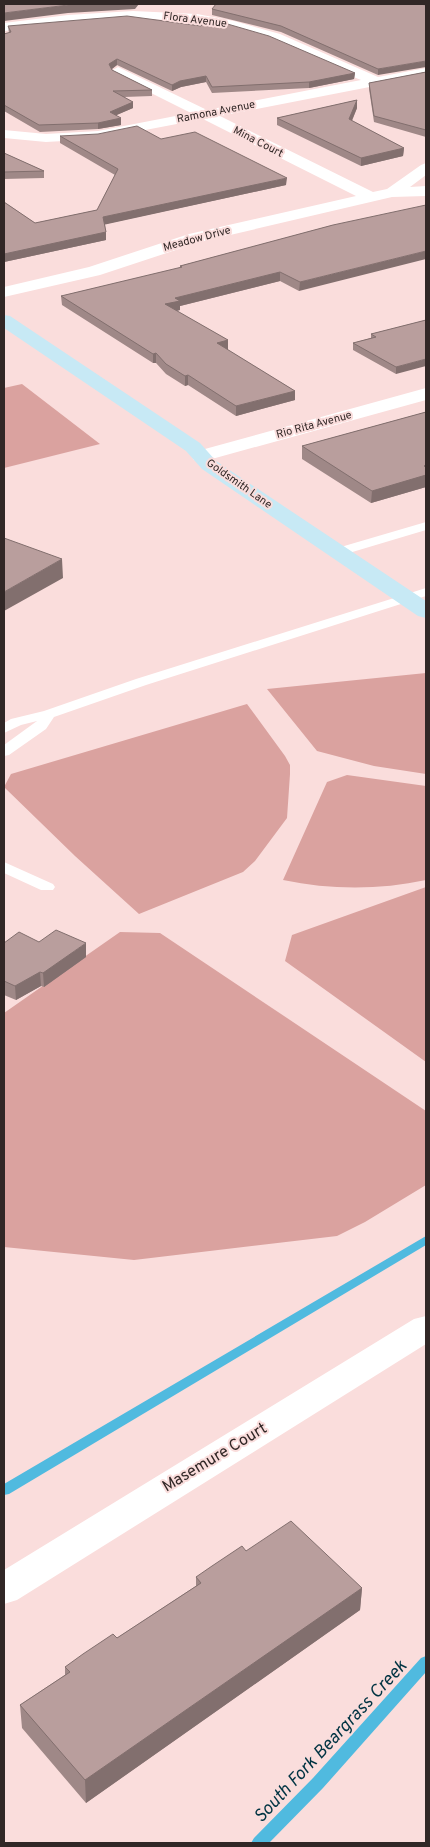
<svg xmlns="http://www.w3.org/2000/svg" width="430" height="1847" font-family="Overpass,sans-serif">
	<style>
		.green { fill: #daa29f }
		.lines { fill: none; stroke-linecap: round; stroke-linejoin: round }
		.stream { fill: #50badf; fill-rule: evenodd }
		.lane { fill: #fff; fill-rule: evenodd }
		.street { fill: #fff; fill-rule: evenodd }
		.secondary { fill: #c7e9f5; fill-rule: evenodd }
		.wall { fill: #9f8887 }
		.shaded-wall { fill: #826f6e }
		.building { fill: #b99e9d; stroke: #826f6e }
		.labels { text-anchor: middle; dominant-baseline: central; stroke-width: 4; stroke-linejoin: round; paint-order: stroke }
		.far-street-label { font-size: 11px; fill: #312726; stroke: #fadddc }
		.near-street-label { font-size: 16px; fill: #312726; stroke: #fadddc }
		.near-water-label { font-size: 18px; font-style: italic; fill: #013443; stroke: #fadddc }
	</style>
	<rect width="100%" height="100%" fill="#fadddc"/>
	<path class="green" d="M22,384l78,60 -96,24v-80z
		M426,673v101l-52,-8 -57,-15 -50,-62z
		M247,704l38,52 5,9v9l-3,44 -32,43 -12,11 -104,42 -64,-58 -71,-69 7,-13z
		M347,775l79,11v94c-47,10 -95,10 -143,0l44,-98z
		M426,887v175l-141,-101 7,-26z
		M120,932l40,1 266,178v74l-61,37 -28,14 -203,24 -130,-13v-234z"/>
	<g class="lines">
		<path class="stream" d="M426,1236v9l-417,249 -5,1v-11z
			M426,1656v16l-103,116 -54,55h-18l3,-5 59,-60 108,-120z"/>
		<path class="lane" d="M426,522v8l-87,26 -6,-4 1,-3z
			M426,588v8l-280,89 -92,32 -8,12 -37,26 -5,1v-11l33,-24 -16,4 -17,8v-10l7,-4 33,-8 92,-32z
			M4,862l49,22 2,3 -2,3h-12l-37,-17z"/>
		<path class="street" d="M133,11l64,3 37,7 46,13 98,43 48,-9v8l-206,40 153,76 14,-3 34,-24 5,-2v12l-16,12 16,-1v10l-34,1 -192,45 -100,33 -96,22v-10l85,-20 100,-33 167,-38 -153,-77 -105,20 -52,3 -42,-4v-8l42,4 52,-3 93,-18 -78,-39 -2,-3 7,-4 89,43 154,-30c-35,-13 -68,-33 -105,-45 -83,-26 -167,-14 -252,-4v-8l64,-8z
			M426,388v12l-225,62 -7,-2 -3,-4 3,-4z
			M426,1316v28l-409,256 -13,4v-34l410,-251z"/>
		<path class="secondary" d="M4,315l6,1 190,127 16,18 210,140v17l-8,-2 -216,-147 -16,-18 -182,-123z"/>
	</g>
	<path class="wall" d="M420,4l-42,71 -97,-43 -69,-17v-6z
		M8,26l347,47 -1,6 -45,9 -97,5 -6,-11 -25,5 -9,4 -55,-26 -5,4v1l40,20v6l-28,1 9,5v6l-17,7 5,10 -23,4 -58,3 -36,-21v-77l5,-1z
		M426,72v65l-52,-15 -5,-33v-6z
		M357,100v8l-5,13 52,27 -1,8 -42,10 -84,-41v-7z
		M60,136l101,3 125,46 -181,39 1,16 -102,22v-60l31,21 62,-13 18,-35 -55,-32z
		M4,153l40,18v7l-40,1z
		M333,225l-34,66 -19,-10 -100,25v4l-4,1 52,29v10l67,41v9l-59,16 -48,-31 -3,1 -19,-12 -10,-11h-3l-91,-58 -1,-9 119,-28v-2z
		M426,320l-30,54 -43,-24v-7l18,-5v-4z
		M426,412v75l-55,16 -69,-44v-13z
		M39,942l47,15 -42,30 -3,-1 -25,14 -12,-5v-52z
		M246,1551l116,37 -2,22 -274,193 -64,-75 -2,-23 45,-30v-8l52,-29 79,-52v-9z"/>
	<path class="shaded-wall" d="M83,4h56l-4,5 -67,4 -64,8v-8l64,-8z
		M117,59v6l-8,6v-7z
		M426,61v6l-48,8v-6z
		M355,73l-1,6 -45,9v-6z
		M206,76v6l-25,5 -9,4v-6l8,-4z
		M357,100v8l-8,19v-8z
		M133,102v6l-23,10v-6z
		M121,118v7l-23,4v-6z
		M404,148l-1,8 -42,10v-8z
		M287,178l-1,7 -183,40v-8z
		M106,232v8l-102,22v-8z
		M426,251v8l-127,32 1,-9z
		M280,272v9l-100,25v4l-15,4v-10l10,-6z
		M228,340v10l-11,-7z
		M156,353v10h-3v-9z
		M426,359v7l-30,8v-7z
		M188,375v10l-3,1v-10z
		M295,391v9l-59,16v-10z
		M426,465v22l-55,16 1,-12z
		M62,559l1,19 -59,33v-19z
		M86,943v14l-42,30 -1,-14z
		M40,972l1,14 -25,14 -1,-14z
		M362,1588l-2,22 -274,193 -1,-23z"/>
	<path class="building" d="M4,4h79l-15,1 -64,8z
		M216,4h204l6,1v56l-48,8 -97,-43 -69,-17z
		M127,16l74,10 4,-6 19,3 45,13 86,37 -46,9 -97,5 -6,-11 -26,5 -8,4 -55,-26 -8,5 3,6 40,20 -39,1 20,11 -23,10 11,6 -23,5 -59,2 -35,-20v-71l7,-2 -3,-6z
		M426,72v58l-52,-14 -5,-33z
		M357,100l-8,19 55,29 -43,10 -84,-40z
		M137,126l24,13 34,-7 92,46 -184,39 3,15 -102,22v-52l31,21 62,-13 21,-41 -58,-33 38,-2z
		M4,153l40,18 -40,1z
		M426,205v46l-126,31 -20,-10 -105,26 5,3 -15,3 63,36 -11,3 78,48 -59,15 -48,-31 -3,1 -19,-12 -10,-11 -3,1 -92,-58 121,-29 -2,-1 153,-41z
		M426,320v39l-30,8 -43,-24 23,-6 -5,-3z
		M426,412v53l-2,1 2,1v8l-54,16 -70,-45z
		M4,538l58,21 -58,33z
		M56,930l30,13 -43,30 -3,-1 -25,14 -11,-5v-38l15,-11 20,10z
		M291,1521l71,67 -277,192 -65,-75 50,-33 -5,-5 18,-13 30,-20 4,4 84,-55 -5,-6 16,-11 30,-20 4,5z"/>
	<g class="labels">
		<g class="far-street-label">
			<text transform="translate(195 20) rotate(7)">Flora Avenue</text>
			<text transform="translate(216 112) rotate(-11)">Ramona Avenue</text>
			<text transform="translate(258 142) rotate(27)">Mina Court</text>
			<text transform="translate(197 239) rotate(-15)">Meadow Drive</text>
			<text transform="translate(314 425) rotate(-15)">Rio Rita Avenue</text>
			<text transform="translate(239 484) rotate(35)">Goldsmith Lane</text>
		</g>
		<g class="near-street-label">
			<text transform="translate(215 1458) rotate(-31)">Masemure Court</text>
		</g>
		<g class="near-water-label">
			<text transform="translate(331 1742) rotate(-47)">South Fork Beargrass Creek</text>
		</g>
	</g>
	<rect width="430" height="1847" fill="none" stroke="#312726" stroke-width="10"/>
</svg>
